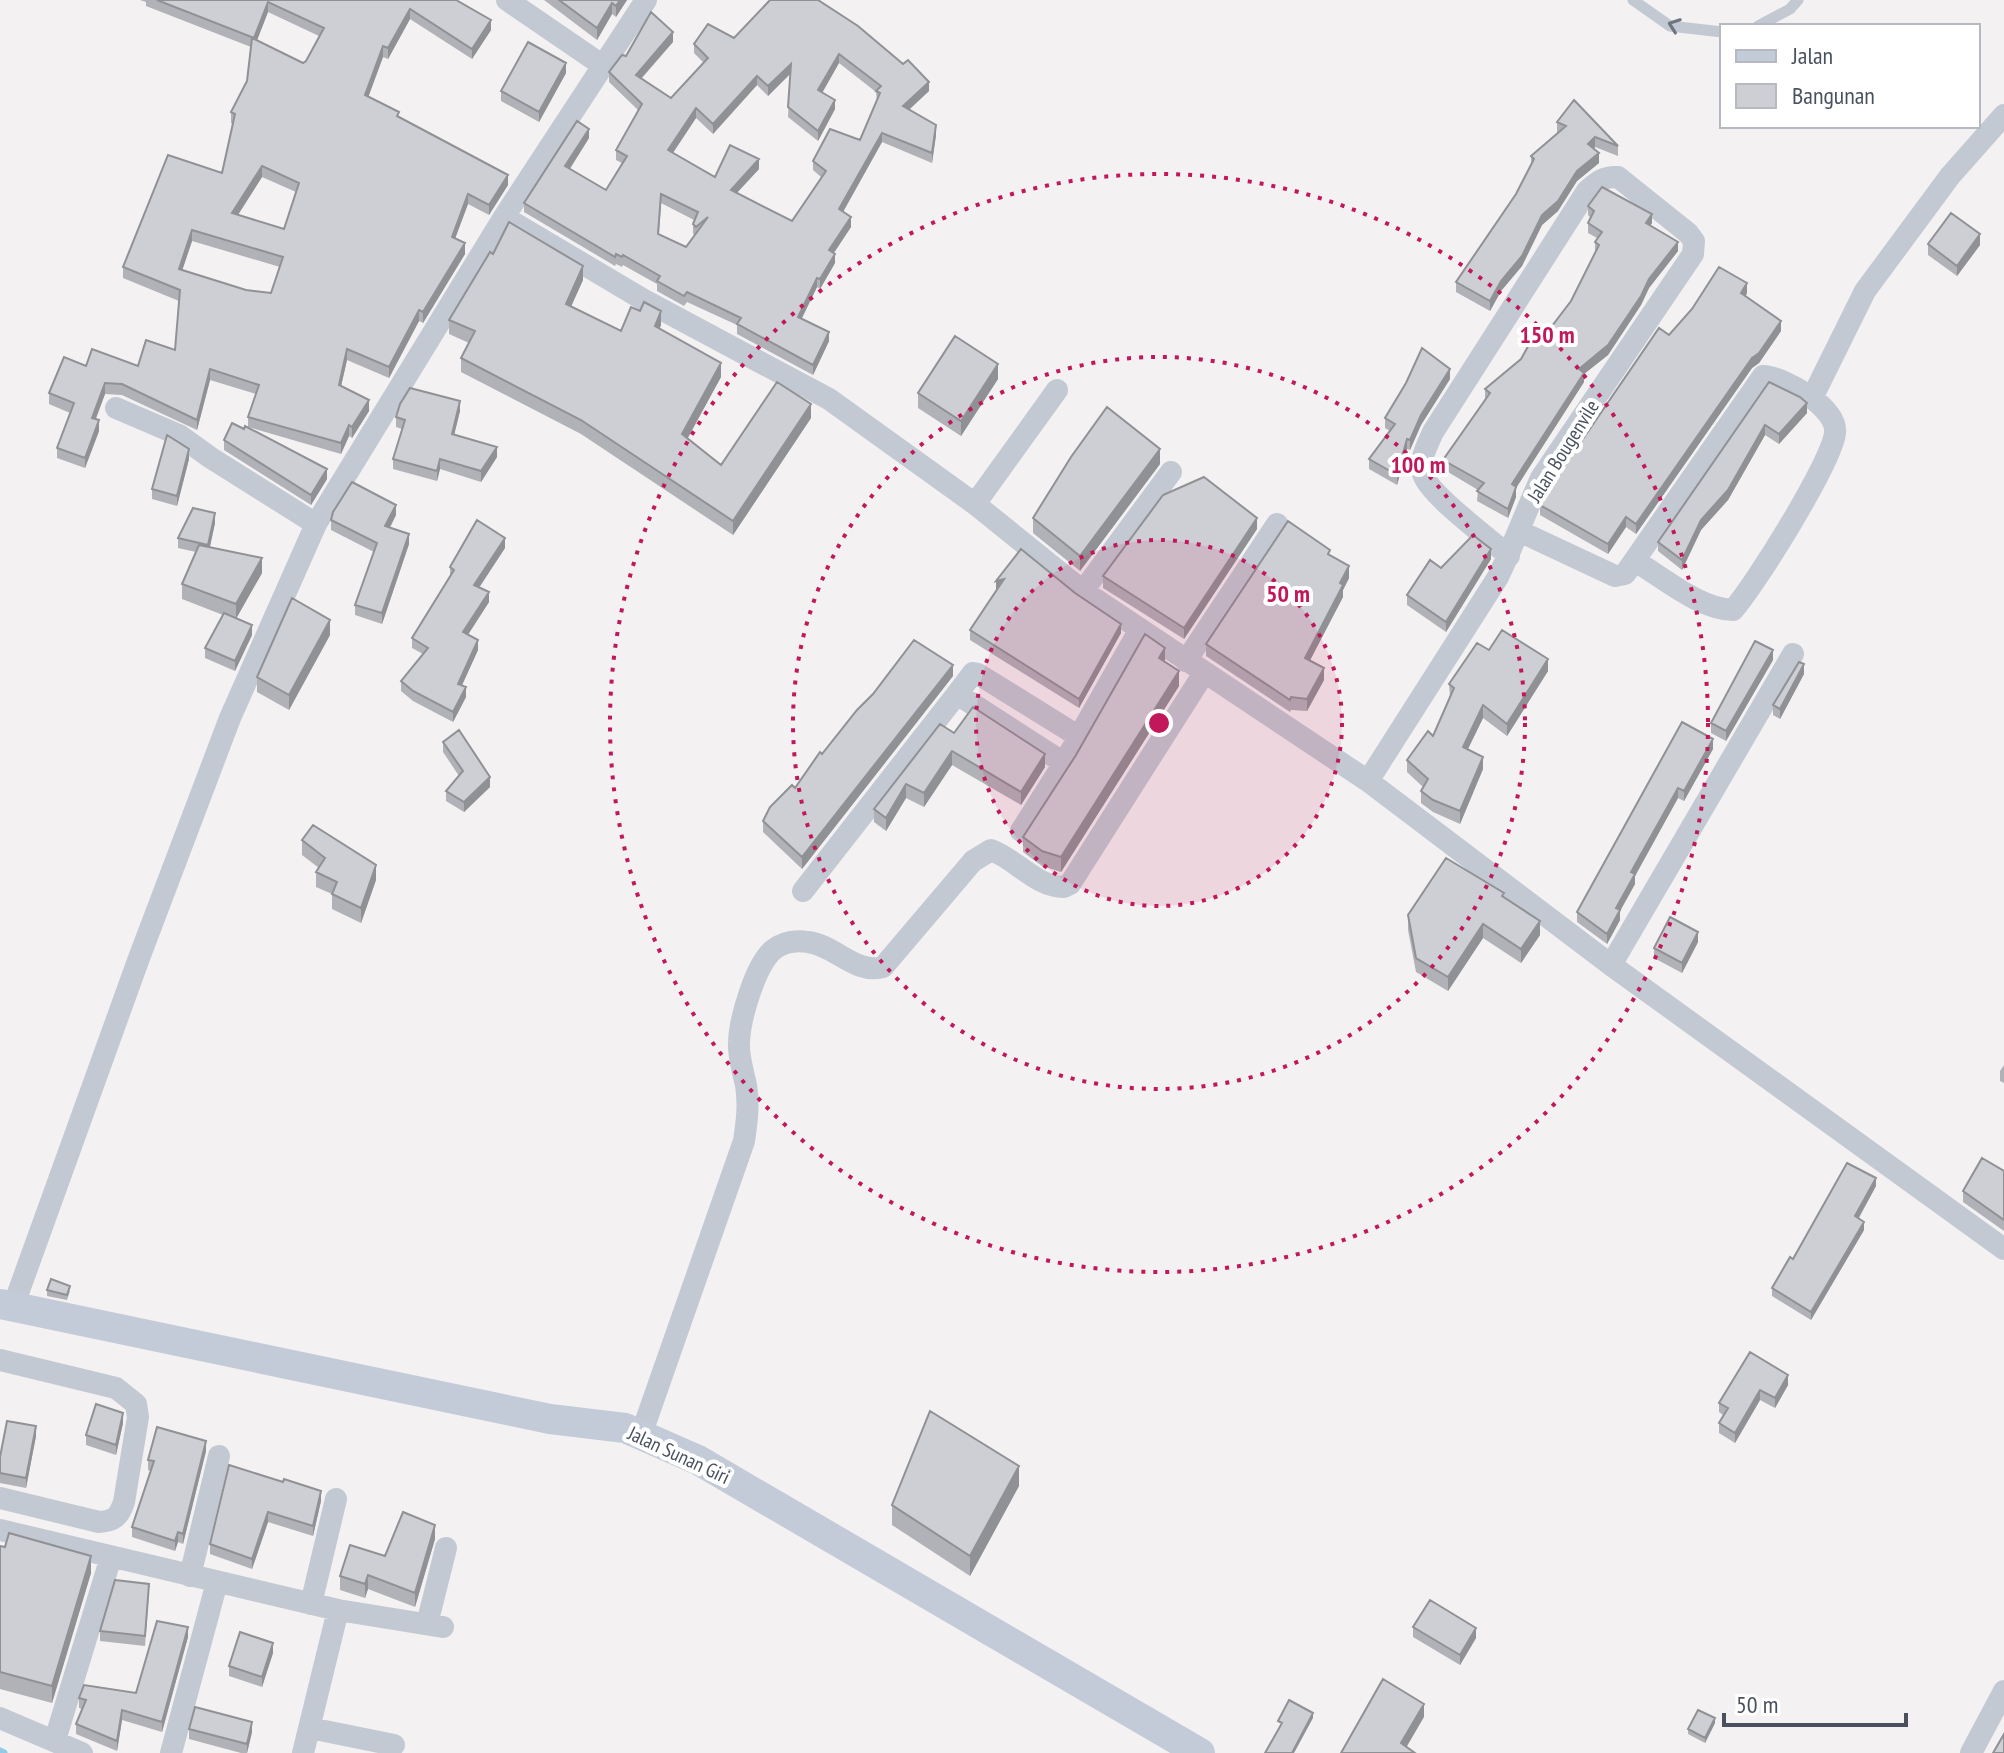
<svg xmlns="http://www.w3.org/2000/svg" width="2004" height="1753" font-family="'PT Sans Narrow',sans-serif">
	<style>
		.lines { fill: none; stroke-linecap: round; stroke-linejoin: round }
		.stream { stroke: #90cbea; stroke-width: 7 }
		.lane { stroke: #c2c9d2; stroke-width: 11 }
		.street { stroke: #c2c9d2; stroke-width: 22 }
		.secondary { stroke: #c4cbd8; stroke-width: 30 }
		.wall { fill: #b1b2b7; fill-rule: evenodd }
		.shaded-wall { fill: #909195 }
		.building { fill: #cecfd5; stroke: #909195; stroke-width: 2; fill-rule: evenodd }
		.oneway { stroke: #6d7581 }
		.ring { fill: none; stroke: #c2185b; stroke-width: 4; stroke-dasharray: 4 8 }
		.labels { text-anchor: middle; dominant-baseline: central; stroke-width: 8; stroke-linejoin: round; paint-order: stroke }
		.street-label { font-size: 20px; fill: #49515e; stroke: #fff }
		.centre { fill: #c2185b; stroke: #fff; stroke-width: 4 }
		.ring-label { font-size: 24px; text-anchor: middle; font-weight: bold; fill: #c2185b; stroke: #fff; stroke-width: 8; stroke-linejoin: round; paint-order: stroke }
	</style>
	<rect width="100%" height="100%" fill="#f3f1f1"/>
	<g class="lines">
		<path class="stream" d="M0,1751l4,2"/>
		<path class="lane" d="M1633,0l37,26 52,6
			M1758,26l32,-17 8,-9"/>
		<path class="street" d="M507,0l95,65
			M504,217l140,83 185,99 146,105 108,87 285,190 243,184 393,284
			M1812,398l53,-107 85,-115 54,-61
			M116,408l63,27 32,23 105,66
			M975,504l82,-114
			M1519,531l96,45 10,-2 138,-198c22,1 75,32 72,57 -3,29 -81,154 -102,177 -34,-1 -69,-32 -98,-49
			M1083,591l88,-119
			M1186,661l91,-137
			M957,694l16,-21 5,1 100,62
			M1368,781l130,-204c16,-33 28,-66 43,-99l152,-224 1,-13 -6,-8 -70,-56c-14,-1 -21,5 -31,14l-154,241c-6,14 -14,27 -10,42 6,21 67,65 86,82
			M1021,831l43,-68
			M803,891l154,-197 107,69 76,-134
			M1611,965l182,-311
			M13,1307l126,-349 91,-240 86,-194 188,-307 142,-217
			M0,1360l116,28 20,16 2,13 -14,85c-5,15 -10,19 -25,20l-99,-24
			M641,1435l103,-294c3,-20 5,-37 2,-56 -3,-14 -8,-29 -7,-43 1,-24 16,-76 34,-92 10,-8 23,-10 35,-8 27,3 48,33 75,25l90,-106 18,-11c25,9 45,37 73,37l6,-3 134,-211
			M0,1530l338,80 105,17
			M190,1576l29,-120
			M311,1604l25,-105
			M427,1624l19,-76
			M0,1718l82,35
			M310,1728l84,17
			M55,1740l56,-183
			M171,1753l46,-171
			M303,1753l35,-143
			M1971,1753l33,-62"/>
		<path class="secondary" d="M0,1304l550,115 75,9 73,32 502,293"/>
	</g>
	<path class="wall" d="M140,0h316l35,30 -19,29 -62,-40 -22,40 -5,-2 -15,40 140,88 -19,30 -21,-11 -13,34 10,16 -42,69 -4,-2 -30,57 -42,-18 -6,26 28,25 -17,27 -3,-2 -8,18 -93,-27v-10l8,-23 -46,-14 -13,50 -75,-35 -17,-1 -9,25 3,12 -14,37 -28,-10v-10l13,-35 -21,-9v-11l37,-27h52l37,-16 4,-49 -56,-23v-11l99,-94 11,-49 -2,-1v-11l16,-31 4,-34 -105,-41v-4zM268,12l51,24 -13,25 -3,2 -46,-23zM262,177l34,15 -12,37 -46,-14zM192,241l88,26 -9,26 -25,-3 -64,-20z
		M544,0h83l-11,17 -4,-3 -15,26z
		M770,0l159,91 -19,18 26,26 -4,28 -50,-21 -39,70 8,15 -17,26 1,10 -15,26 -3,-2 -15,31 27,23 -16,34 -76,-41v-9l-50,-23 -3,4 -27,-15v-7l-34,-19 -1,2 -6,-3 -1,2 -91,-54v-9l65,-65 -19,31 36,21 16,-27 -6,-3v-10l22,-40 -29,-28v-10l17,-16 47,-14 -31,36 29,20 33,-35 -10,-10v-9l40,-6zM839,63l37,29 1,9 -17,39 -47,21v9l8,7 -29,44 -55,-28 22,-24 -44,8 -42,-24 23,-35 17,16 44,-49 11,11 22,-22 -2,43 30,24 17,-32 -13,-16zM661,203l33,17 -1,4v10l2,1 -9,12 -27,-13z
		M566,73l-27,49 -38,-21v-10z
		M1557,122l61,24v10l-23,-9 -1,2 5,14 -22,18 -19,30 -16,14 -20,41 -21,25 -11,20 -34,-19v-10l60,-88 15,-30v-8l27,-23 -1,-1z
		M1588,206l64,17 -2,2 28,26 -29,37 -8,17 -33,50 -24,19v8l-68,106v9l-8,21 -31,-17 1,-11 -35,-21v-9l42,-61v-10l36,-30 21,-20 29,-38 25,-49 -1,-1v-9l2,-4 -9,-5v-10l3,-5 -3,-3z
		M1928,244l52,1 -23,31 -29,-21z
		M493,254l90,26 -12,26 50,25 40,-6 -2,4 62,48 -33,61 33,27 90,-47 -78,117 -152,-101 -120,-62v-14l8,-15 -20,-9v-14z
		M1747,293l-1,3 35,35 -22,32 -7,5 -116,166 -10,-7 -18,27 -68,-39v-10l129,-170z
		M998,379l-37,57 -43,-28v-15z
		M1450,379l-29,46 -11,25 -3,-1 -10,36 -28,-16v-10l21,-28 -5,-3v-10z
		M1769,382l38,31 -28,31 -14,-9 -37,65 -27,30 -19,40 -24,-19v-9z
		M460,411l-6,23 43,23 -16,25 -41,-13 -3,12 -44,-12v-10l9,-30 -6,-2v-10z
		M244,429l83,50 -16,26 -87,-55v-10z
		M189,459l-12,47 -25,-7v-10z
		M1160,464l-80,107 -47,-38v-15z
		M396,515l-6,13 19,16 -27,80 -27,-9v-10l19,-53 -43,-22v-10z
		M215,523l-5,24 52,26 -26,45 16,17 -17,36 -30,-13v-10l18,-33 -41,-16v-15l14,-32 -18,-4v-10z
		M1257,529l-73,110 -81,-51v-12z
		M505,548l-26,40 10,14 -21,33 10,15 -16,35 4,12 -13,25 -40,-21 -12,-10v-10l22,-27 -11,-6v-10l38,-61v-10z
		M1330,555l19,23 -6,12v7l-33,63 14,20 -17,31 -16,-1 -1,2 -84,-56v-12z
		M1491,559l-45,73 -39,-27v-10l34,-27z
		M996,590l125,43 -42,75 -109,-68v-10z
		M330,635l-41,75 -32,-18v-15z
		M1489,650l59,21 -41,65 -24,-18 -15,31 15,20 -23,55 -27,-12 -12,-9v-12l2,-4 -16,-15v-12l26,-24 17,-39 -1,-13z
		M1773,660l-47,81 -15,-8v-10z
		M1165,662l14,24 -118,186 -19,-6 -19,-14v-15z
		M1804,674l-24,45 -7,-4v-10z
		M953,676l-151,193 -39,-37v-11l32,-33 27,-34z
		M1682,722l31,27 -29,52 -6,-3 -43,78v8l-15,27v9l-13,24 -30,-22v-10z
		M954,733l91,34 -24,38 -69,-40 -28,42 -18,-9 -20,33 -12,-9v-13z
		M443,742l47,45 -26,25 -18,-11v-10l13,-15 -16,-24z
		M302,840l74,40 -15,43 -29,-14v-15l-16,-7v-15l3,-4 -17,-13z
		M1504,898l36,37 -19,28 -38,-25 -35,53 -32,-19 -8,-42v-15z
		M1698,942l-16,31 -28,-15v-10z
		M2004,1065v18l-4,-2v-10z
		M2004,1171v60l-41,-29v-11z
		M1876,1186l-17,32 5,12 -53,90 -39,-24v-8z
		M47,1290l23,1 -3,9 -20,-4z
		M1750,1352l38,33 -13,23 -15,-8 -25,43 -16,-10v-10l4,-8 -4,-3v-9z
		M123,1423l-7,32 -30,-10v-10z
		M36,1436l-10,52 -26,-5v-26z
		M206,1451l-23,93 -5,-2 -3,9 -43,-14v-10l19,-56 -3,-1v-10z
		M229,1465l92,36 -8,35 -45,-14 -16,47 -42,-15v-10z
		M1019,1486l-49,90 -78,-51v-20z
		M435,1539l-20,68 -47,-18 -3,9 -25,-8v-14l45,-20z
		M0,1546l91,27 -39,130 -52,-14z
		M149,1594l-4,52 -45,-5v-10z
		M1413,1627l63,11 -16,27 -47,-28z
		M188,1637l-26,95 -40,-12 -5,31 -41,-17v-10l6,-15 -3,-1v-10l57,-5z
		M273,1653l-11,34 -33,-11v-10z
		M1715,1723l-10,20 -17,-9v-5z
		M189,1729l63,3 -5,21h-6l-52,-14z"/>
	<path class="shaded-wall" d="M620,0h7l-11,17v-11z
		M268,2v10l-14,36v-10z
		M612,3v11l-15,26v-12z
		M410,9v10l-22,40v-11z
		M491,20v10l-19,29v-10z
		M673,32v10l-37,42v-9z
		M383,46v11l-18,49v-11z
		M839,54v9l-21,37v-10z
		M566,63v10l-27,49v-10z
		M791,64v9l-23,23v-10z
		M757,76v9l-44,49v-10z
		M929,82v9l-26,24v-9z
		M835,100v9l-17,32v-10z
		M696,108v10l-28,42v-10z
		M936,125v10l-4,28v-10z
		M589,129v9l-24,38v-10z
		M882,133v9l-43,77v-10z
		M1595,137v10l-7,7v-10z
		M1599,153v10l-22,18 -19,30 -16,14 -20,41 -21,25 -11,20v-10l52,-86 35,-44z
		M759,159v10l-28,30v-9z
		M262,166v11l-30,47v-11z
		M508,175v10l-19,30v-10z
		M468,194v10l-16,43v-10z
		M1652,214v9l-6,9v-9z
		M851,217v10l-22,33v-10z
		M192,230v11l-13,39v-11z
		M1980,234v11l-23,31v-10z
		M1678,242v9l-29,37 -8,17 -33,50 -24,19v8l-68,106v9l-8,21v-9l4,-25 67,-115z
		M465,243v11l-42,69v-11z
		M835,254v9l-15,26v-10z
		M583,266v14l-17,38v-14z
		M817,278v9l-19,39v-9z
		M1747,283v10l-6,10v-10z
		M419,310v11l-30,57v-11z
		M661,311v14l-6,15v-14z
		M1781,321v10l-22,32 -7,5 -116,166v-10l116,-166z
		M829,332v9l-16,34v-10z
		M347,349v11l-8,35v-10z
		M721,363v14l-39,71v-14z
		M998,364v15l-37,57v-15z
		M210,369v11l-13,50v-10z
		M1450,369v10l-29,46 -11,25v-10l11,-25z
		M105,383v11l-13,34v-10z
		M369,400v11l-17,27v-11z
		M460,401v10l-8,33v-10z
		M1807,403v10l-28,31v-10z
		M811,404v14l-78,117v-14z
		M99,420v11l-14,37v-10z
		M349,425v11l-8,18v-11z
		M1765,425v10l-37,65 -27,30 -19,40v-10l19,-40z
		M1407,439v10l-10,36v-10z
		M497,447v10l-16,25v-11z
		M189,449v10l-12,47v-10z
		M1160,449v15l-80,107v-15z
		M440,459v10l-3,12v-10z
		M327,469v10l-16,26v-10z
		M396,505v10l-11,21v-10z
		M215,513v10l-7,32v-10z
		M1626,517v10l-18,27v-10z
		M1257,518v11l-73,110v-11z
		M409,534v10l-27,80v-11z
		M505,538v10l-31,47v-10z
		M1491,549v10l-45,73v-10z
		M262,558v15l-26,46v-15z
		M1349,566v12l-6,12v7l-38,73v-12z
		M1004,579l-8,11v-9z
		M489,592v10l-26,40v-10z
		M330,620v15l-41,75v-15z
		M1121,624v9l-42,75v-9z
		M252,625v10l-17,36v-10z
		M478,640v10l-20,44v-10z
		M1165,648v15l-6,-5z
		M1773,650v10l-47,81v-10z
		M1548,659v12l-41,65v-12z
		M1804,664v10l-24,45v-10z
		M953,665v11l-151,193v-12z
		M1324,668v12l-17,31v-12z
		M1179,671v15l-118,186v-15z
		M466,687v10l-13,25v-10z
		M1483,705v13l-20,41v-12z
		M1713,739v10l-29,52v-10z
		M952,751v14l-28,42v-14z
		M1045,754v13l-24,38v-13z
		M1483,757v12l-23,55v-13z
		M490,777v10l-26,25v-10z
		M906,784v14l-20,33v-13z
		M1678,788v10l-43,78v8l-15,27v9l-13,24v-10l9,-26 15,-36z
		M376,865v15l-15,43v-15z
		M1540,921v14l-19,28v-14z
		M1483,924v14l-35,53v-14z
		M1698,932v10l-16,31v-10z
		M1876,1178v8l-21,38v-8z
		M1864,1222v8l-53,90v-8z
		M1788,1375v10l-13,23v-10z
		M1760,1390v10l-25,43v-10z
		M123,1413v10l-7,32v-10z
		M36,1426v10l-10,52v-10z
		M206,1441v10l-23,93v-10z
		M1019,1466v20l-49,90v-20z
		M321,1491v10l-8,35v-10z
		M268,1512v10l-16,47v-10z
		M435,1525v14l-20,68v-14z
		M178,1532v10l-3,9v-10z
		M91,1556v17l-39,130v-17z
		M368,1575v14l-3,9v-14z
		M188,1627v10l-26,95v-10z
		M1476,1628v10l-16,27v-10z
		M273,1643v10l-11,34v-10z
		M1424,1704v13l-21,36 -2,-10z
		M122,1710v10l-5,31v-10z
		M1313,1713v5l-19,35h-2z
		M1715,1718v5l-10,20v-5z
		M252,1722v10l-5,21v-9z"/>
	<path class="building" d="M157,0h299l35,20 -19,29 -62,-40 -22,39 -5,-2 -18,49 34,17 -2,4 111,59 -19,30 -21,-11 -16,43 13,6 -42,69 -4,-2 -30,57 -42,-18 -8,36 30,15 -17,27 -3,-2 -8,18 -93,-26 11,-32 -49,-16 -13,51 -75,-36 -17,-1 -13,35 7,2 -14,38 -28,-10 17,-45 -25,-10 15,-36 22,9 6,-17 46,17 8,-26 29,10 5,-60 -57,-23 45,-112 54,18 13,-59 -4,-2 16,-31 5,-43 51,25 3,-2 18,-33 -56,-26 -14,36zM262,166l37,17 -15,46 -52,-16zM192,230l91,27 -12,36 -25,-3 -67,-21z
		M559,0h61l-4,6 -4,-3 -15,25z
		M770,0h48l40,26 45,38 5,-4 21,22 -26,24 33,19 -4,28 -50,-20 -43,76 12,8 -22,33 6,4 -15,25 -3,-1 -19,39 31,15 -16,33 -76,-41 4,-6 -54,-26 -3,4 -27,-15 3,-5 -37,-21 -1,2 -6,-3 -1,3 -91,-54 53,-82 12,8 -24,37 41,24 21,-34 -11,-6 26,-46 -33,-32 13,-17 4,1 25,-44 22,20 -37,43 35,23 37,-40 -14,-14 14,-20 26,14zM839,54l42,32 -5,5 4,2 -20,47 -30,-11 -17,32 13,10 -34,50 -61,-31 28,-31 -29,-14 -15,32 -47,-27 28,-42 17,16 44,-48 11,10 23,-22 -3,43 30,24 17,-31 -17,-10zM661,194l37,18 -5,12 3,3 12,-10 -22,30 -28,-13z
		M528,42l38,21 -27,49 -38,-21z
		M1574,100l44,46 -23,-9 -7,7 11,9 -22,18 -19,30 -16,14 -20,41 -21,25 -11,20 -34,-19 60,-88 18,-35 -3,-3 35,-30 -9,-4z
		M1602,187l50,27 -6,9 32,19 -29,37 -8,17 -33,49 -29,24 5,4 -72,111 4,3 -8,22 -31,-18 7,-8 -41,-23 47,-67 -5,-4 36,-30 14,-25 7,5 29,-38 28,-56 -4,-3 7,-10 -14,-9 6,-12 -6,-5z
		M1951,213l29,21 -23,32 -29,-22z
		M509,222l74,44 -17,38 55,27 10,-24 9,4 4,-9 17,9 -6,15 66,37 -39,71 39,31 56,-83 34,22 -78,117 -152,-101 -120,-62 14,-27 -26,-11 41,-68 3,2z
		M1719,267l28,16 -6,10 40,28 -22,32 -7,5 -116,166 -10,-7 -18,27 -68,-39 6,-12 113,-165 10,7 23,-26z
		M955,336l43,28 -37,57 -43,-28z
		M1422,348l28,21 -29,46 -11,25 -3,-1 -10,36 -28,-16 26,-35 -10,-6 21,-35z
		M1769,382l31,15 7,6 -28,31 -14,-9 -37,65 -27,30 -19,40 -24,-18z
		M410,388l50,13 -8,33 45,13 -16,24 -41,-12 -3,12 -44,-12 12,-39 -9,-3 4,-13z
		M1107,407l53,42 -80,107 -47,-38 38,-61z
		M232,423l12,6 1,-3 82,43 -16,26 -87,-55z
		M167,435l22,14 -12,47 -25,-7z
		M1204,477l53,41 -73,110 -81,-52 60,-81z
		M352,482l44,23 -11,21 24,8 -27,79 -27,-8 22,-62 -46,-23 2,-8z
		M193,508l22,5 -7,32 -30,-7z
		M477,520l28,18 -31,47 15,7 -26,40 15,8 -20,44 8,3 -13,25 -40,-21 -12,-10 27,-33 -16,-10 42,-68 -4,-3z
		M1288,521l42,29 -2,4 21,12 -9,17 3,2 -38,73 19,10 -17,31 -16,-2 -1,3 -84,-56z
		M1473,535l18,14 -45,73 -39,-27 23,-35 11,8z
		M199,545l63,13 -26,46 -54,-20z
		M1021,549l54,44 46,31 -42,75 -109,-69 34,-51 -8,2z
		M292,598l38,22 -41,75 -32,-18z
		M224,613l28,12 -17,36 -30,-13z
		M1502,630l46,29 -41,65 -24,-19 -20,42 20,10 -23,54 -27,-11 -12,-9 7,-12 -21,-19 21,-29 5,5 21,-48 -5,-4 28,-41 12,7z
		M1145,634l20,14 -6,10 20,13 -118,186 -19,-6 -19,-14 53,-82z
		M914,640l39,25 -151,192 -39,-36 7,-14 22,-22 3,3 25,-36 2,2 35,-44 16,-16z
		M1755,641l18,9 -47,81 -15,-8z
		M1799,662l5,2 -24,45 -7,-4z
		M973,707l72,47 -24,38 -69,-41 -28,42 -18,-9 -20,34 -12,-9 66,-85 14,9z
		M1682,722l31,17 -29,52 -6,-3 -47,84 4,2 -19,34 4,2 -13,24 -30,-22z
		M459,730l31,47 -26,25 -18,-11 17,-20 -20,-29z
		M313,825l63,40 -15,43 -29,-14 5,-12 -21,-10 9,-14 -23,-18z
		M1446,858l58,35 -2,3 38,25 -19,28 -38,-25 -35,53 -32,-19 -8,-43z
		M1670,917l28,15 -16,31 -28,-15z
		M1982,1158l22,13v49l-41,-29z
		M1847,1163l29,15 -21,38 9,6 -53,90 -39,-24 18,-31 3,2z
		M51,1279l19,7 -3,9 -20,-5z
		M1750,1352l38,23 -13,23 -15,-8 -25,43 -16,-10 9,-15 -9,-5z
		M96,1404l27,9 -7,32 -30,-10z
		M930,1411l89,55 -49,90 -78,-51z
		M7,1421l29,5 -10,52 -26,-5v-16z
		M157,1427l49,14 -23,93 -5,-2 -3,9 -43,-14 22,-66 -6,-1z
		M229,1465l54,17 1,-3 37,12 -8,35 -45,-14 -16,47 -42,-15z
		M403,1512l32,13 -20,68 -47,-18 -3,9 -25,-8 10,-31 35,11z
		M9,1533l82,23 -39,130 -52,-14v-126l5,1z
		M115,1580l34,4 -4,52 -45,-5z
		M1430,1600l46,28 -16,27 -47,-28z
		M157,1621l31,6 -26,95 -40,-12 -5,31 -41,-17 10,-24 -7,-2 5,-13 52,8z
		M240,1632l33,11 -11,34 -33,-11z
		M1383,1679l41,25 -23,39 14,10h-74z
		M1289,1700l24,13 -21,40h-27l17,-30 -4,-2z
		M195,1707l57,15 -5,22 -58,-15z
		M1698,1710l17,8 -10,20 -17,-9z
		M2004,1734v19h-11z"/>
	<defs><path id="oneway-chevron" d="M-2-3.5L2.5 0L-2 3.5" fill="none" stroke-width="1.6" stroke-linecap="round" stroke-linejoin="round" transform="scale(2)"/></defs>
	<use class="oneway" href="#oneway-chevron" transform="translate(1674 25) rotate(-160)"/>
	<circle cx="1159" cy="723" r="183" fill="#c2185b" fill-opacity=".12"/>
	<g class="ring">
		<circle cx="1159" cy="723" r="183"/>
		<circle cx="1159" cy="723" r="366"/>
		<circle cx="1159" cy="723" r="549"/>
	</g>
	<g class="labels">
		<g class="street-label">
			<text transform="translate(1563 451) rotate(-58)">Jalan Bougenvile</text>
			<text transform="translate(679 1455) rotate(25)">Jalan Sunan Giri</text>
		</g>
	</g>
	<circle cx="1159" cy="723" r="12" class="centre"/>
	<g class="ring-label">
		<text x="1547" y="343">150 m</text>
		<text x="1418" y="473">100 m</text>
		<text x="1288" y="602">50 m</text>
	</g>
	<rect x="1720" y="24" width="260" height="104" fill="#ffffff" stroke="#b6b9bf" stroke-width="2"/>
	<rect x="1736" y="50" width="40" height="12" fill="#c4cbd8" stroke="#b6b9bf" stroke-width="2"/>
	<text x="1792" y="64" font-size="24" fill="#49515e">Jalan</text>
	<rect x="1736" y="84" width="40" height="24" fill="#cecfd5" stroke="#b6b9bf" stroke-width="2"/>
	<text x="1792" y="104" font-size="24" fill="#49515e">Bangunan</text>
	<path d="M1724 1713v12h182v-12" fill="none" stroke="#49515e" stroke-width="4"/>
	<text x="1736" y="1713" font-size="24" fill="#49515e" stroke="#ffffff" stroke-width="6" paint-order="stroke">50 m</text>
</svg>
